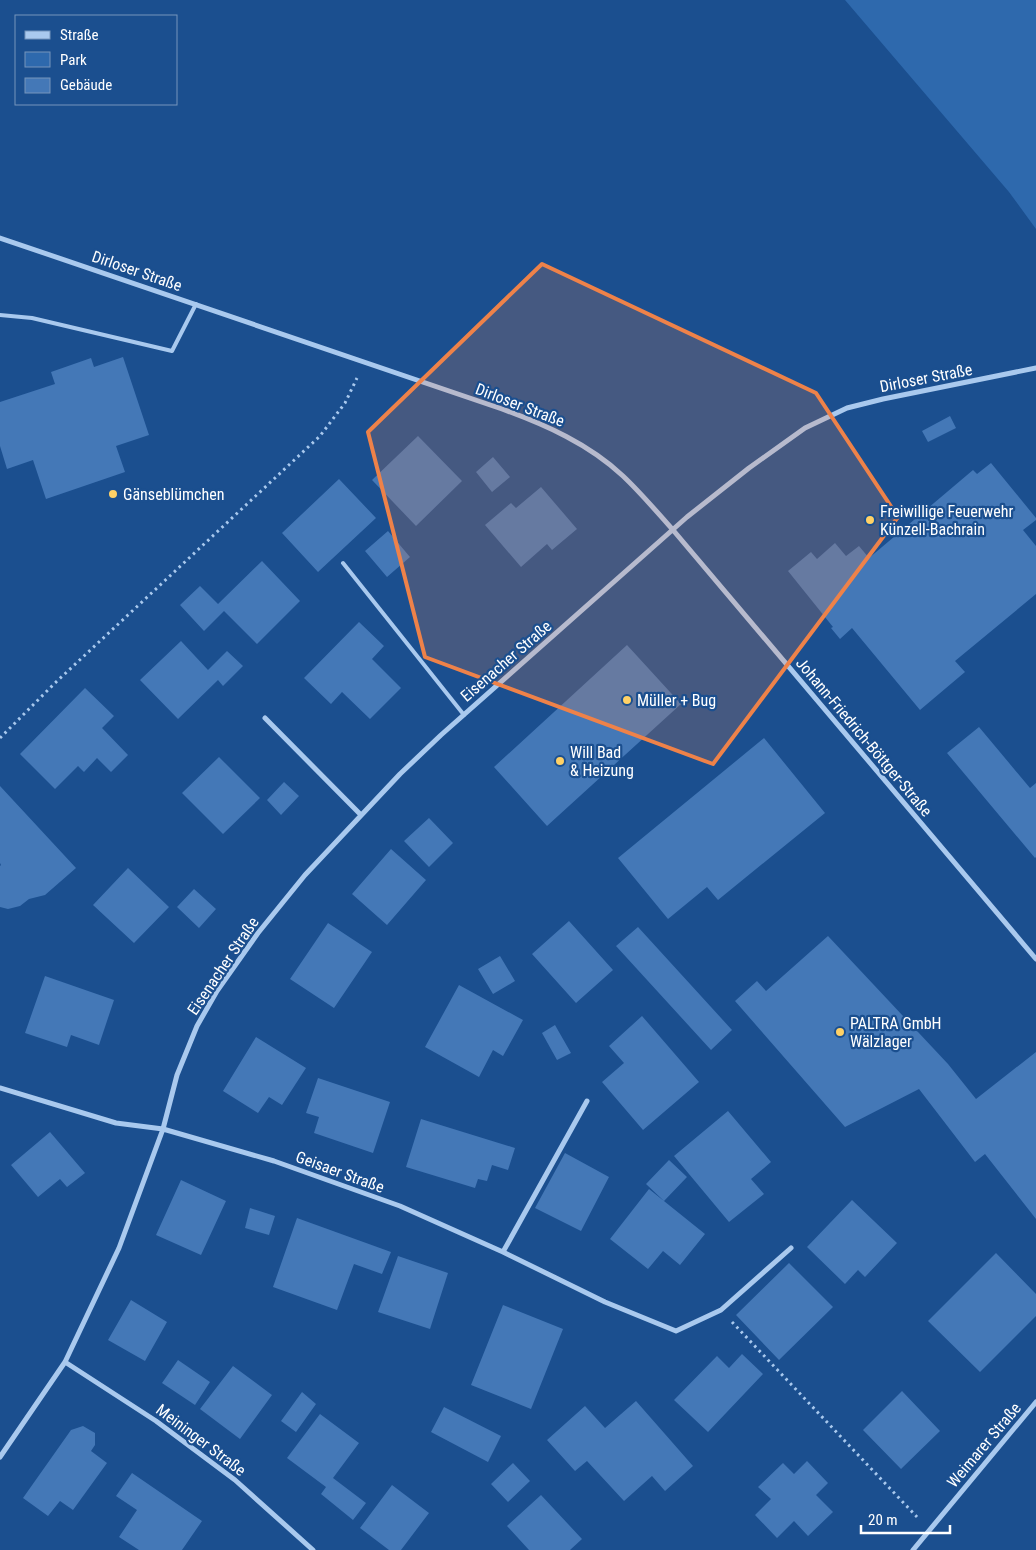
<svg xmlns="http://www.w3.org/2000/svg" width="1036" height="1550" font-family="'Roboto Condensed',sans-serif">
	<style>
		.green { fill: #2e69ad }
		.building { fill: #4478b7 }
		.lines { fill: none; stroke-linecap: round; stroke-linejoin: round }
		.path { stroke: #a9c9ee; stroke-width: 3; stroke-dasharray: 2.5 4; stroke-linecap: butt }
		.service { stroke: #a9c9ee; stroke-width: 4 }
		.minor { stroke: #a9c9ee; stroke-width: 5 }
		.marked { fill: #ee8249; fill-opacity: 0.2; stroke: #ee8249; stroke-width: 4; stroke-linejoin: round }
		.poi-dot { fill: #ffd166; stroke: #1b4f8f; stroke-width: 2 }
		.labels { text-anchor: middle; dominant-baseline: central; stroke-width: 4.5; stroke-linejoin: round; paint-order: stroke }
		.street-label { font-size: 16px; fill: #fff; stroke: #1b4f8f }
		.poi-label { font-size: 16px; fill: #fff; stroke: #1b4f8f; text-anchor: start }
	</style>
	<rect width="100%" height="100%" fill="#1b4f8f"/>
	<path class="green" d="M845,0h191v229l-27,-37z"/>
	<path class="building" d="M123,357l26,78 -33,11 9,26 -79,27 -13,-39 -26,9 -7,-23v-44l55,-18 -4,-12 40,-14 3,9z
		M950,416l6,12 -28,14 -6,-11z
		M418,436l44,45 -46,45 -44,-46z
		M493,457l17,20 -18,15 -16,-20z
		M991,463l45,55v2l-13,10 13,16v48l-81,67 10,11 -45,38 -68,-82 -12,11 -9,-11 2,-1 -45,-56 23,-19 6,7 18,-16 11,13 13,-10 10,12 104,-88 4,4z
		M339,479l37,39 -58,54 -36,-39z
		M541,487l36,42 -25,21 -5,-6 -26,23 -36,-42 26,-22 5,5z
		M388,531l22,26 -23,20 -22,-26z
		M262,561l38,40 -43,43 -33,-33 -20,20 -24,-26 20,-19 18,18z
		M359,622l25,24 -12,13 29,29 -31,31 -28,-27 -11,12 -27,-26z
		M181,641l27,29 19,-19 16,15 -20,20 -5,-6 -40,39 -38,-39z
		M627,645l54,59 -134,122 -53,-59z
		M85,688l29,28 -12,12 26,27 -17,17 -14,-14 -13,14 -6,-6 -23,23 -35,-35z
		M979,727l51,61 6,-5v74l-1,1 -88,-105z
		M764,738l61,75 -107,87 -11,-13 -39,32 -50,-61z
		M219,757l41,41 -37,36 -41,-41z
		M284,782l15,14 -18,19 -14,-15z
		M0,786l76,82 -31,27 -16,4 -9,7 -12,3 -8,-2v-41l1,-1 -1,-2z
		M429,818l24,25 -24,24 -25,-26z
		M391,849l35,31 -39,45 -35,-31z
		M128,868l41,39 -35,36 -41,-38z
		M194,889l22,20 -17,19 -22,-21z
		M569,921l44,49 -37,33 -44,-49z
		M328,923l44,29 -38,56 -44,-29z
		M638,927l94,103 -21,20 -95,-104z
		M828,936l120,128 28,35 60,-47v167l-51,-65 -10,8 -56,-73 -74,38 -110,-126 22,-20 9,10z
		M500,956l15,25 -22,13 -15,-25z
		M45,976l69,24 -15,45 -28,-10 -4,12 -42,-14z
		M459,985l64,35 -20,36 -10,-6 -14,27 -54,-30z
		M642,1016l57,66 -56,48 -41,-48 22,-19 -15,-17z
		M555,1025l16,28 -14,7 -15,-27z
		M256,1037l50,31 -24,37 -13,-8 -11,16 -35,-22z
		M318,1078l72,24 -17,51 -59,-20 5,-16 -13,-4z
		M728,1111l43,51 -20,17 13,15 -35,28 -55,-66z
		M421,1119l94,29 -7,22 -16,-5 -5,16 -9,-2 -3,9 -69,-21z
		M50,1132l35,41 -18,14 -7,-8 -22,18 -27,-32z
		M565,1153l44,24 -28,54 -46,-23z
		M669,1160l18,17 -23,24 -18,-17z
		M181,1180l45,21 -25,54 -45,-20z
		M649,1189l56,45 -25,31 -17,-14 -15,18 -38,-30z
		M852,1200l45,43 -32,34 -7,-7 -13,14 -38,-37z
		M250,1208l25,8 -6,19 -24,-7z
		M297,1218l94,34 -9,22 -28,-10 -17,46 -64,-23z
		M996,1253l40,41v22l-56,56 -52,-51z
		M398,1256l50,17 -18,56 -52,-17z
		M789,1263l44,44 -54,53 -43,-45z
		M131,1300l36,22 -22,39 -37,-21z
		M503,1305l60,24 -32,80 -60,-24z
		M742,1354l21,20 -55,58 -34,-32 43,-44 12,12z
		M178,1360l32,22 -15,23 -33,-22z
		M233,1366l39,29 -32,44 -40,-30z
		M902,1391l38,40 -39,38 -38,-39z
		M302,1392l14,12 -20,28 -15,-11z
		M636,1401l57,65 -28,25 -13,-15 -28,25 -37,-40 -12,10 -28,-31 38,-34 20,22z
		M444,1407l57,29 -13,26 -57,-30z
		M320,1414l39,29 -26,35 33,25 -13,17 -32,-26 5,-7 -39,-29z
		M83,1426l12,7v12l-4,6 16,12 -34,47 -13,-9 -12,15 -25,-18 48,-68z
		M807,1461l21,22 -12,12 17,17 -25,24 -14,-15 -17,17 -22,-23 16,-16 -13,-12 25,-24 11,11z
		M513,1463l17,18 -22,21 -17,-18z
		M132,1473l70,48 -20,29h-43l-20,-13 18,-27 -21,-14z
		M392,1485l37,28 -28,37h-12l-29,-22z
		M541,1495l41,44 -12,11h-41l-22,-24z"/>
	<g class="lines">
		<path class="path" d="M0,738l55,-55 265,-247 25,-33 12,-25
			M732,1322l185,195"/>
		<path class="service" d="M0,315l32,3 140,33 24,-47
			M343,563l121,152"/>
		<path class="minor" d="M0,238l502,171c44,16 87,35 121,67 18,17 34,36 50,54l363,429
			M265,718l96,97
			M0,1088l116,35 47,6 111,32 126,45 103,46 102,50 71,29 45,-21 70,-62
			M503,1252l84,-151
			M65,1362l91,59 79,59 78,70
			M0,1457l65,-95 54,-114 44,-119 14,-54 20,-49 20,-35 41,-58 47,-58 95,-101 41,-39 246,-218 62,-49 56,-40 42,-20 36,-9 153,-31
			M913,1550l123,-148"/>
	</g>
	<path class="marked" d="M542,264l274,129 82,124 -185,247 -288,-107 -57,-225z"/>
	<g class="poi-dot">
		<circle cx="113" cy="494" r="5"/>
		<circle cx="870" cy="520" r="5"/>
		<circle cx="627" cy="700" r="5"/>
		<circle cx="560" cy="761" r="5"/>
		<circle cx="840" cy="1032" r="5"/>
	</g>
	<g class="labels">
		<g class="street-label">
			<text transform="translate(137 271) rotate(19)">Dirloser Straße</text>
			<text transform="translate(926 378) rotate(-11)">Dirloser Straße</text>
			<text transform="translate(520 405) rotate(21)">Dirloser Straße</text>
			<text transform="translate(506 661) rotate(-41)">Eisenacher Straße</text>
			<text transform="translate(864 737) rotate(50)">Johann-Friedrich-Böttger-Straße</text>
			<text transform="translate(223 966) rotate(-56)">Eisenacher Straße</text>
			<text transform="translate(340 1172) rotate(20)">Geisaer Straße</text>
			<text transform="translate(201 1440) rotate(37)">Meininger Straße</text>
			<text transform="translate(984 1445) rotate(-50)">Weimarer Straße</text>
		</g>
		<g class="poi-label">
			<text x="123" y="494">Gänseblümchen</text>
			<text x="880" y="511">Freiwillige Feuerwehr<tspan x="880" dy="18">Künzell-Bachrain</tspan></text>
			<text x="637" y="700">Müller + Bug</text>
			<text x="570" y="752">Will Bad<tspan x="570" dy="18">&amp; Heizung</tspan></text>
			<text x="850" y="1023">PALTRA GmbH<tspan x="850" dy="18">Wälzlager</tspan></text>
		</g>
	</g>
	<rect x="15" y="15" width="162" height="90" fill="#1b4f8f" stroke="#7695bc"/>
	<rect x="25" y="31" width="25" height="8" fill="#a9c9ee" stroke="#7695bc"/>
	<text x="60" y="40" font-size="15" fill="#ffffff">Straße</text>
	<rect x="25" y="52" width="25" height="15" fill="#2e69ad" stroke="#7695bc"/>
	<text x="60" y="65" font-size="15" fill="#ffffff">Park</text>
	<rect x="25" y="78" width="25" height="15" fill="#4478b7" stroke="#7695bc"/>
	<text x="60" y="90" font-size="15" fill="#ffffff">Gebäude</text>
	<path d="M861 1525v8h89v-8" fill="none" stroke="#ffffff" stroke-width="2.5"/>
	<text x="868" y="1525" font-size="15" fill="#ffffff" stroke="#1b4f8f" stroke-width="4" paint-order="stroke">20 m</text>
</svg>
